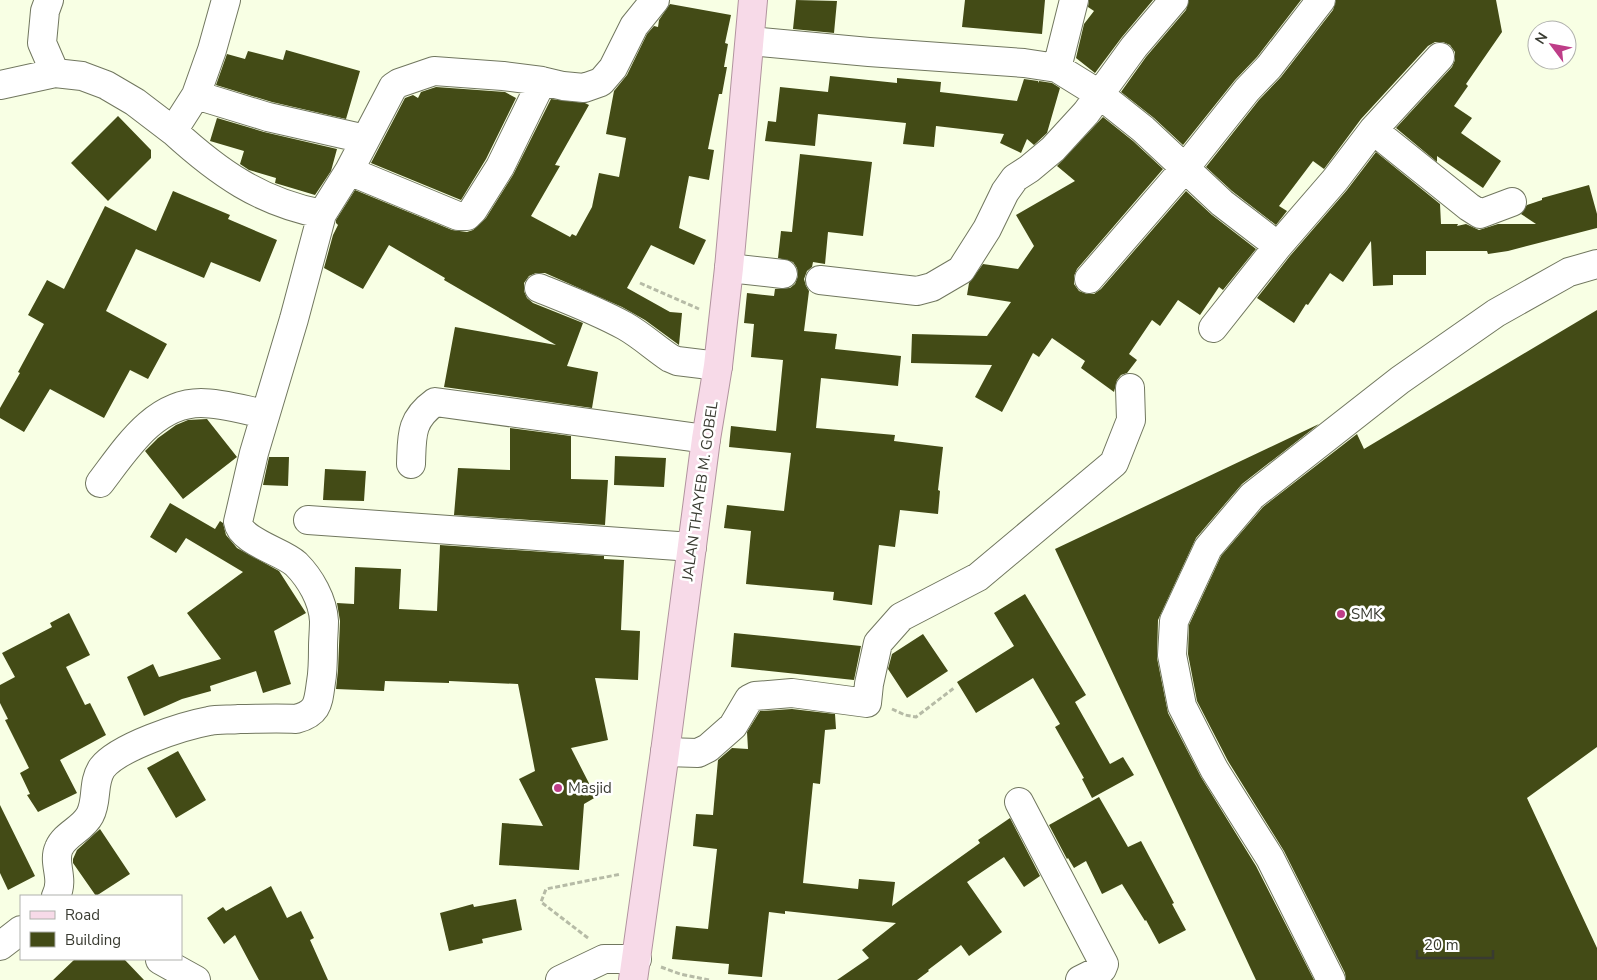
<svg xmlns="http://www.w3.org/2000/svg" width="1597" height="980" font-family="'Nunito Sans',sans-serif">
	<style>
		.building { fill: #434b16 }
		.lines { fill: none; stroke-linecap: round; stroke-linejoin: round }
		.minor-casing { stroke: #71775f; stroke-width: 30 }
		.major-casing { stroke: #b1939e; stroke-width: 30 }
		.path { stroke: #b6bba6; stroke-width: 3; stroke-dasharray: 5 2.5; stroke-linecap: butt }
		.minor { stroke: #fff; stroke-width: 28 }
		.major { stroke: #f7dae8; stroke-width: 28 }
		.poi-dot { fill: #be3d88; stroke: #fff; stroke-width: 2 }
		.labels { text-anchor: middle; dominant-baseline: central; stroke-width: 5; stroke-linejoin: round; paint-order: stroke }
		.street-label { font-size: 15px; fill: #393b31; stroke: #fff }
		.poi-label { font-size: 15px; fill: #393b31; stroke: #fff; text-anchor: start }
	</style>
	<rect width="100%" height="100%" fill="#f8ffe4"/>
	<path class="building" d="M796,0l41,1 -3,32 -41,-4z
		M965,0h80l-3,34 -80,-7z
		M1089,0h64l-31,37 -27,36 -19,-15 8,-34 10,-13 -6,-4z
		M1189,0h112l-44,57 -22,23 -52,65 -29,-27 -33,-26 25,-35 40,-47z
		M1336,0h160l6,32 -36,52 2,2 -14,20 18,12 -11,15 40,28 -18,27 -46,-32v6l-41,-34 56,-61 3,-7v-8l-5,-7 -7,-3h-8l-7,4 -67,73 -37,50 -11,-8 -34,45 8,5 -11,14 -44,-34 -26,-24 53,-67 22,-23 52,-67z
		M670,4l61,11 -6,28 3,1 -4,23h3l-5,27h-3l-11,55 6,1 -5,30 -20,-4 -10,52 27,12 -12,25 -43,-20 -24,43 43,24 12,1 -3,32 -34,-25 -23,-13 -77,-34h-9l-7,3 -5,7v8l3,7 6,5 50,20 -16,43 31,6 -6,36 -148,-21 11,-60 101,18 -112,-65 1,-2 -56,-33 -26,44 -39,-21 9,-33 5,-10 -2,-2v-3l19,-30 97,40 15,2 6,-2 13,-12 27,-43 38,-76 34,4 4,2 -34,60 5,1 -29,50 39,21 2,-3 4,2 16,-29 7,-34 20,4 7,-39 -20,-4 8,-43 13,-16 20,-41 7,-8 4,1 1,-7z
		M286,50l74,21 -14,48 -74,-17 -56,-17 11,-31 18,5 3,-8 35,9z
		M830,76l67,7v-5l44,4 -1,10 77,9 7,-22 14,2v2l1,-2 13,2 8,5 -13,45 -13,12 -7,-6 -6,14 -21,-10 4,-9 -68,-8 -2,21 -31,-3 3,-21 -88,-9 -3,32 -50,-5 3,-20 8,1 4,-35 48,5z
		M436,87l69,5 11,6 -30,61 -25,41 -90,-37 34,-65 8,-3 5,3 3,-6z
		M118,116l33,34v8l-43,43 -37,-38z
		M1103,117l30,24 30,28 -86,100 -3,7v8l5,7 8,3h7l7,-5 85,-98 26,24 44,34 -33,41 -4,-3 -19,28 -22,-15 -18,26 -8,-6 -23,34 8,6 -10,13 -6,2 -4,5 -3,12 -33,-24 4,-7 -33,-23 -13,19 -6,-4 -31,59 -27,-15 17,-32 -81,-2 1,-29 75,2 24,-34 -44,-7 2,-12 14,-19 35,5 16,-23 -18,-31 59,-34 -18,-15z
		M217,118l47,14 73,17 -6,22 -16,24 -40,-12 1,-5 -27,-8 -9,-6 4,-13 -34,-10z
		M1376,152l64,52 1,20h17l-1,2 9,-2 13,6 19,-6h38l-15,-10 6,-9 15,-5v-2l47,-13 8,29v14l-89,23 -20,3 -1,-3h-61v24h-33v10l-20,1 -2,-45 -28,41 -13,-9 -22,32 -2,-1 -12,19 -37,-25 33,-42 57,-66z
		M800,154l72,8 -9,74 -35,-4 -3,32 -12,-2 -1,5 -5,4 -3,8 2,7 3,5 -5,40 33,3 -2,15 66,7 -3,30 -77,-8 -5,50 79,7 -1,6 49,6 -5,43 2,1 -2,23 -38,-4 -5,37 -16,-2 -7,60 -39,-5 1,-8 -88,-8 5,-53 -27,-3 3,-23 57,6 7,-58 -62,-6 2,-21 45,5 7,-71 -32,-3 3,-33 -10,-1 3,-30 27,3 1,-7 15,-1 5,-4 3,-8 -1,-8 -4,-6 -15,-4 3,-27 11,1z
		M173,191l57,24 -2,4 49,21 -17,42 -49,-20 -7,16 -68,-29 -30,62 61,33 -19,35 -18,-9 -26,48 -54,-29 -26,43 -24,-14v-10l20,-35 -2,-1 26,-48 -16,-9 19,-35 17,9 41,-83 51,25z
		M1597,310v437l-70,51 70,150v32h-251l-1,-7 -61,-122 -56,-90 -31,-60 -9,-47 1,-29 32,-69 42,-49 94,-73 7,15z
		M207,419l30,38 -54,42 -38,-48 13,-13 18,-13 12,-5z
		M1319,424l-77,60 -46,54 -38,82 -1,38 11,55 33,64 55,89 58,114h-58l-201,-431z
		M510,428l61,8v43l37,1 -3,45 -151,-10 4,-47 52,2z
		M615,456l51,2 -2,29 -50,-2z
		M269,457h20l-1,29 -25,-1z
		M325,469l41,2 -2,30 -41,-1z
		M170,503l45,26 5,-8 3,2 3,12 11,13 42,23 27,42 -32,18 17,53 -28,9 -7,-22 -46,15 1,5 -29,8 -38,17 -17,-39 26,-13 6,13 62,-18 -34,-46 56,-41 -57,-34 -10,15 -26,-16z
		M440,545l164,11v3l20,1 -3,70 19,1 -2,49 -43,-2 13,62 -37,8 25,49 -12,7 -5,66 -80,-5 3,-42 41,3 -24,-47 16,-8 -17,-87 -69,-3v2l-64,-2 -1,10 -48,-2 2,-19 2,-49 -3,-18 17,1 1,-37 46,2 -2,40 38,2z
		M1025,594l61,101 -11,7 35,62 13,-7 11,18 -42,23 -10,-19 2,-1 -29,-51 5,-3 -27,-46 -57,35 -19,-31 57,-36 -20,-33z
		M69,613l21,42 -24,12 19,38 5,-2 16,32 -46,25 17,33 -39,19 -11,-17 3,-1 -10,-21 9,-5 -24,-48 3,-1 -8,-16v-18l15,-8 -13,-24 50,-26 -2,-4z
		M734,633l127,13 -7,34 -123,-13z
		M923,634l25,37 -41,27 -19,-29 4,-15z
		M792,709l43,5 1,15 -11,1 -5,54 -7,-1 -10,100 55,6 1,-10 36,3 -3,24 88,-63 -2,-3 32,-22 30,58 -16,11 -20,-30 -37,25 35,50 -33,24 -8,-11 -33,25 1,1 -12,9h-80l32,-22 -7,-8 34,-27 -111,-12v3l-16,-2 -7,65 -34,-3 1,-10 -57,-5 4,-33 32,3 9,-80 -24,-3 3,-32 17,1 5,-55 14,-12 16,1 -1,-17 13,-21z
		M178,751l28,49 -30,18 -29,-50z
		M1099,797l29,50 13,-6 33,62 -2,1 14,26 -27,14 -13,-24 -1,1 -23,-37 -20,10 -16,-33 -12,7 -6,-10 -1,1 -18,-34z
		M0,805l35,71 -27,14 -8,-17z
		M100,829l30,45 -34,22 -23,-33v-4l4,-9z
		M271,886l16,32 14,-7 13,27 -4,2 18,40h-69l-24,-45 -11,9 -17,-26 16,-11 3,4z
		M516,899l6,31 -40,9 1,4 -34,8 -9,-38 33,-9 1,3z
		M75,959h49l20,21h-91z"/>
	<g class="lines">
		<g class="minor-casing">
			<path id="minor" d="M49,0l-4,11 -3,32 13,30
				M750,41l119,11 155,11 33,5 42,26 44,35 79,74 56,43 -65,82
				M1057,68l17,-68
				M0,85l55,-12 27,3 24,9 29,17 38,29 23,-36 16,-45 14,-50
				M196,95l72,22 97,22
				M1373,130l96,77 11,7 32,-12
				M173,131c46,42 87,71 149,83
				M349,171l92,38 17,7h9l6,-6 27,-43 42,-86
				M1278,246l57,-66 38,-50 67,-73
				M729,268l54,6
				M1089,279l96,-111 62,-78 22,-23 52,-67
				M820,280l97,11 15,-4 29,-17 26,-41 18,-37 10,-14 14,-9 24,-20 33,-36 48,-66 40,-47
				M539,288c30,12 59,23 86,38 16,9 30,22 45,32l7,3 41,5
				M411,464c1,-28 -1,-44 24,-62l271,37
				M100,483c26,-34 54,-80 101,-80 20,0 44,7 64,11
				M308,520l384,27
				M665,752l33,1 10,-5 25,-22 16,-27 6,-3 37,-3 75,10 2,-19 9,-41 23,-26 77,-40 136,-114 17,-43 -1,-32
				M1019,802l85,162 -2,5 -22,11
				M56,896c9,-18 -4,-33 3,-48 6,-14 24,-19 31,-33 8,-15 2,-32 12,-47 16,-21 80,-42 107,-47 9,-2 20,-1 30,-2 19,0 38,-1 57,0 23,-6 22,-17 25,-37 2,-11 2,-23 2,-35 0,-8 1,-17 1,-26 -1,-21 -14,-43 -28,-57 -14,-13 -55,-22 -58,-42l16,-69 40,-134 28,-105 27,-43 44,-84 6,-4 35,-12 69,5 39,5 21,5 21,2 17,-6 12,-14 21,-42 21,-26
				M0,946l21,-16
				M160,960l36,20
				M560,980l44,-21h33
				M1331,980l-61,-122 -56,-89 -32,-63 -10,-51 2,-34 34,-73 44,-52 148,-116 96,-67 73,-41 28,-8"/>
		</g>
		<g class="major-casing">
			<path id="major" d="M633,980l32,-228 41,-313 12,-73 11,-98 24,-268"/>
		</g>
		<path class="path" d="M640,283l59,26
			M892,709l13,6 11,2 38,-29
			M588,938l-47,-36 5,-13 75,-15
			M661,967l19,7 29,6"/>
		<use href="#minor" class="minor"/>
		<use href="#major" class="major"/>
	</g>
	<g class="poi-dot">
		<circle cx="1341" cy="614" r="5"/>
		<circle cx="558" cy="788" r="5"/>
	</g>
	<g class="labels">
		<g class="street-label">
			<text transform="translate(700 491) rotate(-82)">JALAN THAYEB M. GOBEL</text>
		</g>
		<g class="poi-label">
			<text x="1351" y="614">SMK</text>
			<text x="568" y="788">Masjid</text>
		</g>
	</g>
	<rect x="20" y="895" width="162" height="65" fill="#ffffff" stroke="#b0b1ad"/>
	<rect x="30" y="911" width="25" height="8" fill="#f7dae8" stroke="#b0b1ad"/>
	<text x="65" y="920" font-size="15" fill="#393b31">Road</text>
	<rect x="30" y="932" width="25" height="15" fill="#434b16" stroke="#b0b1ad"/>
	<text x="65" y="945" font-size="15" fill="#393b31">Building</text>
	<g transform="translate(1552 45) rotate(302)"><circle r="24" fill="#ffffff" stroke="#b0b1ad"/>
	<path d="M0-4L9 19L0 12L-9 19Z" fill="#be3d88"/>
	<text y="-8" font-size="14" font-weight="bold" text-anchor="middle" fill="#393b31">N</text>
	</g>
	<path d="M1417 950v8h76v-8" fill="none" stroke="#393b31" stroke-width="2.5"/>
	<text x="1424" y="950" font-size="15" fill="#393b31" stroke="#ffffff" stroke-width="4" paint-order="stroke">20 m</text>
</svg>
